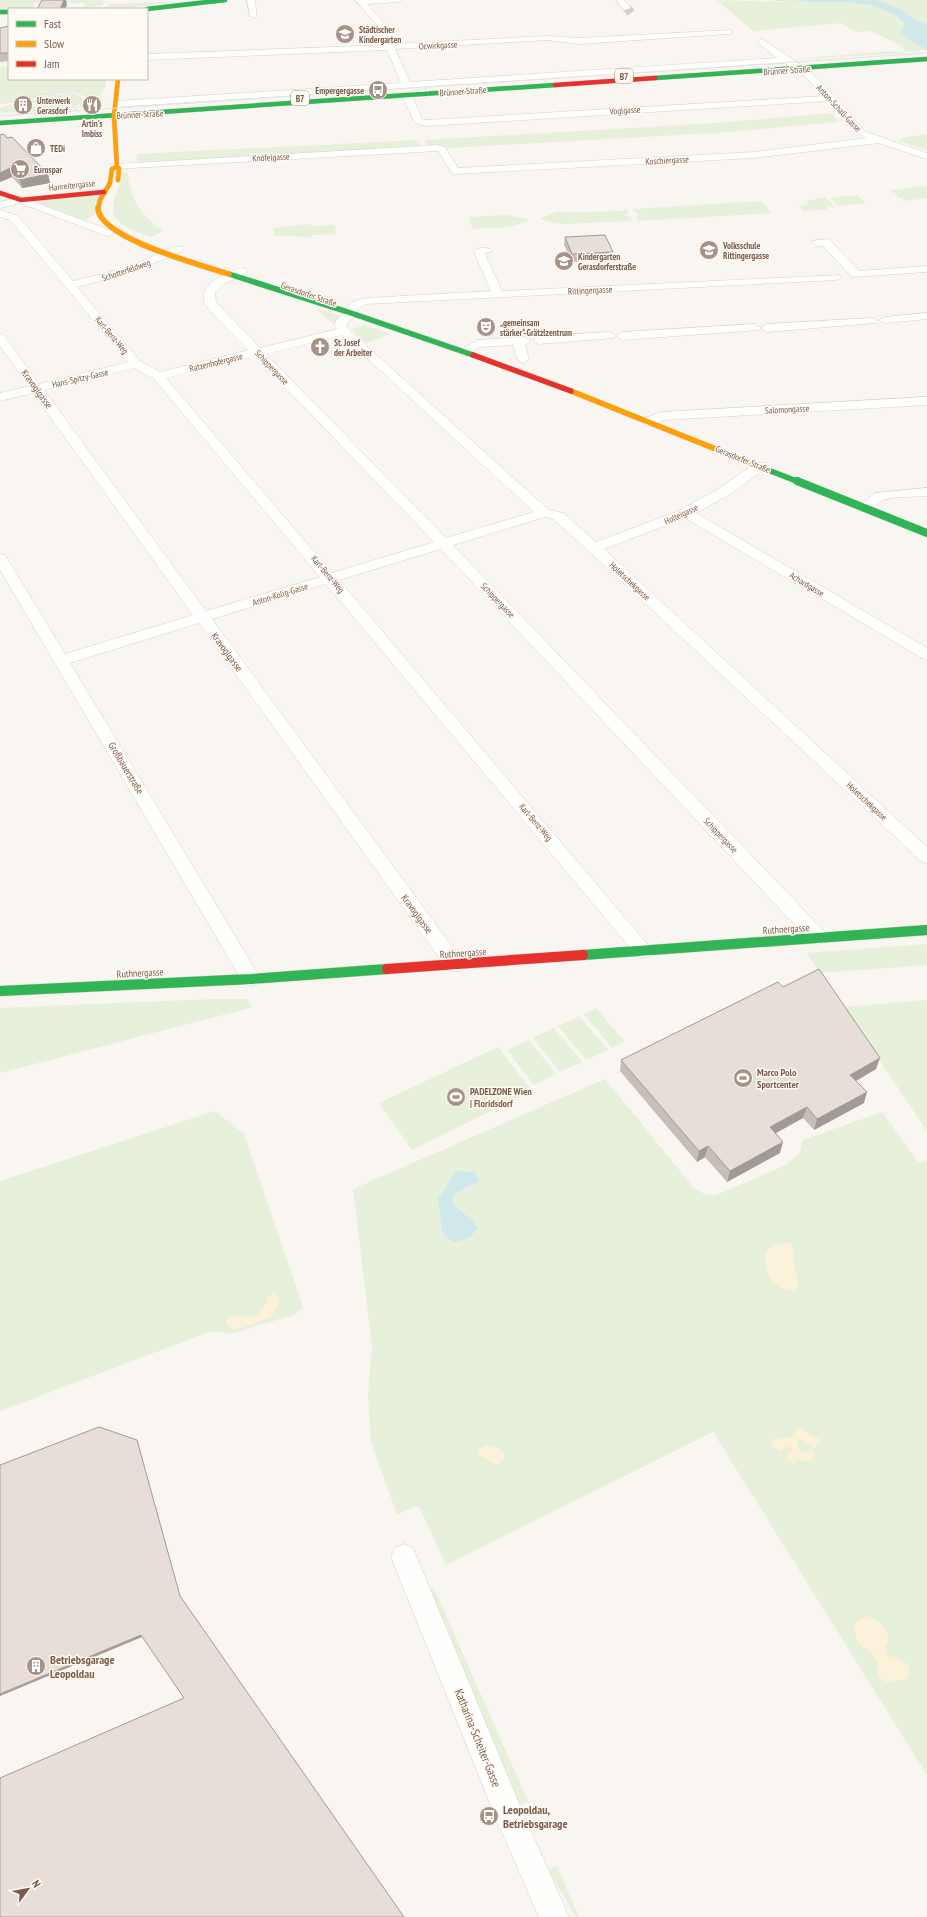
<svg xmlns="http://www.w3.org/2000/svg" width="927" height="1917" font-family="'PT Sans Narrow',sans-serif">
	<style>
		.green { fill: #e7f0db }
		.sand { fill: #fbf2d9 }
		.water { fill: #d0e8ea }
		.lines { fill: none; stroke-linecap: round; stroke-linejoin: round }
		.street-tunnel { stroke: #d9cfc7; stroke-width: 9; stroke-dasharray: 9 4.5; stroke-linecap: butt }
		.street-casing { stroke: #d7d1cb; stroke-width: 1 }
		.fast-far3-casing { stroke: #d9d2cb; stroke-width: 5 }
		.fast-far2-casing { stroke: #d9d2cb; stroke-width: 6 }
		.fast-far1-casing { stroke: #d9d2cb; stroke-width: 8 }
		.fast-casing { stroke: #d9d2cb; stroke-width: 11 }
		.slow-far1-casing { stroke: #d9d2cb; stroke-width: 5 }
		.slow-casing { stroke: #d9d2cb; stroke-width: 6 }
		.jam-far2-casing { stroke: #d9d2cb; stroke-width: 5 }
		.jam-far1-casing { stroke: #d9d2cb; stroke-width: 6 }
		.jam-casing { stroke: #d9d2cb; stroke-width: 11 }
		.street { fill: #fefefd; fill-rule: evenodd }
		.fast-far3 { stroke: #30b455; stroke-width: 4.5 }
		.fast-far2 { stroke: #30b455; stroke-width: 5.5 }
		.fast-far1 { stroke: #30b455; stroke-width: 8 }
		.fast { stroke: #30b455; stroke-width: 10 }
		.slow-far1 { stroke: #ff9f0a; stroke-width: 4.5 }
		.slow { stroke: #ff9f0a; stroke-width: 5.5 }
		.jam-far2 { stroke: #e5322d; stroke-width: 4.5 }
		.jam-far1 { stroke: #e5322d; stroke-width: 5.5 }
		.jam { stroke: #e5322d; stroke-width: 10 }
		.tram { stroke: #e6e3e7; stroke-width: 1 }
		.wall { fill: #c6bfb9 }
		.shaded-wall { fill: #a19b96 }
		.building { fill: #e6ded7; stroke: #a19b96 }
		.labels { text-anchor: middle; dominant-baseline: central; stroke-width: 3; stroke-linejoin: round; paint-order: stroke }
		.far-poi-label { font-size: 9px; font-weight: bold; fill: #7a5c4d; stroke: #fffaf3; text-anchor: start }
		.far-street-label { font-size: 9px; fill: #7a5c4d; stroke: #fffaf3 }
		.shield { fill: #fffaf3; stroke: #a28b7f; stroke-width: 1 }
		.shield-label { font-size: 9px; font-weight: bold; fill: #7a5c4d }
		.street-label { font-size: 10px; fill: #7a5c4d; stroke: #fffaf3 }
		.poi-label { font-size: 10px; font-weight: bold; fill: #7a5c4d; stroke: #fffaf3; text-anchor: start }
		.near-poi-label { font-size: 12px; font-weight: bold; fill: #7a5c4d; stroke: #fffaf3; text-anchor: start }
		.near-street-label { font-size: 12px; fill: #7a5c4d; stroke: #fffaf3 }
	</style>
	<rect width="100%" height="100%" fill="#f9f5f0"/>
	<path class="green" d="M0,0h102l2,5 -21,3 2,-5h-50l-3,5h-32z
		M717,0l68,2 -6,-2 76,3 19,4 16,5 15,12 -3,8 7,7 18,11 -20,2 -11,-9 -25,-12 -16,1 -13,-9 -89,8z
		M877,0h50v24l-10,-3 -16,-12z
		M186,1l-52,6h-24l-2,-3z
		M893,51l13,2 -98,6 -2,-1z
		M9,66v13h97v8l-5,4v10l-20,7 7,-7 -2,-4c-21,-12 -43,-1 -64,4 -7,2 -15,2 -22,3v-37z
		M53,94l20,1 10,4v3l-9,6 -29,2 -15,-9z
		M28,102l14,9 -42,2v-4z
		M833,113l5,9 -109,10 -279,16 -21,-1 -4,-7 291,-17z
		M927,134v16l-29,-9 5,-3z
		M418,140l4,7 -284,16 -2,-9z
		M122,172l5,1c5,29 12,40 36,58l-11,6c-14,-4 -42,-12 -39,-31 2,-11 7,-22 9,-34z
		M927,186v12l-23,3 -3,-2 5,-2 -7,1 -4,-4 6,-2 -8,1 -3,-3z
		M92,195l6,3 -3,16 -8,5 -7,1 -43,-14 -2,-4z
		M857,195l9,8 -28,3 -8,-8z
		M825,197l11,11 -9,-2 1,3 -24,2 -5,-5 9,-2 -2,-3z
		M762,201l9,12 -133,8 -2,-4 3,-1 -7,-7z
		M624,209h3l2,4 -4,2 6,2 1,4 -70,3 -20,-4 -1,-2 16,-6 67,-1z
		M507,215l20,4 1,2 -17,6 -38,2 -4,-12z
		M311,224l1,2 23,-1 1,9 -24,1 -1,2 -37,-1v-8z
		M319,309l22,7 -4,11 -20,-17z
		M365,325l26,9 -25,9 -14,-14z
		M927,944v21l-107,8 -14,-20z
		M216,999h31l6,8 -253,66v-65z
		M927,1000v131l-83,-124z
		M596,1008l28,33 -12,7 -28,-34z
		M579,1016l29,34 -22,10 -28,-34z
		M554,1028l28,34 -22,10 -27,-34z
		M529,1040l27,34 -22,11 -27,-35z
		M498,1047l34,44 -120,59 -33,-47z
		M605,1079l89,109 10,6 10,2 72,-31 14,-12 3,-13 79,-28 36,50 9,-2v615l-214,-343 -267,133 -27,-59 -22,8 -26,-72 -3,-47 4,-49 -19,-157z
		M215,1111l29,23 59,173 -9,8 -61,18 -24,-1 -209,79v-230z
		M430,1588h4l94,213 -8,4 -89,-204z
		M557,1866l22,51h-3l-28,-48z"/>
	<path class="sand" d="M791,1242l7,41 -1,6 -4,3c-5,-2 -11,-3 -15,-6 -9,-6 -18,-27 -10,-36 6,-6 16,-7 23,-8z
		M275,1293l5,6 -7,15 -2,3 -32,12 -6,1 -7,-6v-6c11,-7 20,1 31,-2l9,-12 2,-7z
		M801,1428c7,7 12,6 19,12l-1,5 -5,3 -12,-8 -4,1 -1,7 7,5 7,-4 3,5 -1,5 -6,3 -10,-3 -4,5 -7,-7 6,-8 -5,-3 -7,6 -9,-8 4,-6h14l5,-4 1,-5z
		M485,1445c11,0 17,3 20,14l-9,5 -18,-9v-5z
		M867,1616c12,5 19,10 22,24l-4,7 2,9c11,1 16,2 23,12l-1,9 -7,3 -16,2 -8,-6 -1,-15 -4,-7 -10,-7 -7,-8 -1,-14 3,-5z"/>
	<path class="water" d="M772,0h105l24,9 16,12 10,3v26l-19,-11 -7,-7 4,-8c-22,-23 -59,-22 -88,-22 -12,0 -23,-2 -35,-2l9,2z
		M458,1171l17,1 4,9 -23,12 -4,7c5,11 20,17 26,28l-9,10 -14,4 -9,-4 -4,-7 -4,-32 16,-25z"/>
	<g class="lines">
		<path class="street-tunnel" d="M627,8l4,5"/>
		<g class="street-casing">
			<path id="street" d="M247,0h8l2,18 -7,-2z
				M355,0h47l-4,2 -31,2 23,26 4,14 154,-8 31,2 152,-8v4h-3l-149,10 -31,-4 -153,9 15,33 367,-24 -18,-14 -1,-2 4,-3 47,31 39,40 11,16 7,6 61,21v6l-48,-16 -125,15 -299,16 -3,-1 -14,-22 -324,18 -2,-2 5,-3 321,-19 7,2 13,21 296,-16 113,-14c-17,-5 -25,-24 -38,-37l-402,25 -12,-3 -12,-25 6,-6 20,-4v4l-14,4 -2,2 9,21 5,1 397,-24 -21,-22 -19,-11 -668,44 -5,-3 5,-3 285,-18 -14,-33 -240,10v-6l238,-9 -3,-14z
				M616,0h8l7,8 -7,2z
				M21,197l91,34 1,2 -5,3 -4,-1 -84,-32 -20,5v-6z
				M0,210l18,6 55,65 53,-13 48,-21h8l1,2 -1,2 -48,21 -57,15 63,74 20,11 89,-22c-8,-8 -42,-40 -45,-48 -5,-18 24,-31 38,-34l4,1 2,2 -2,2 -22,11 -9,9 1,9 44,46 77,-19 -3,-4 3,-6 9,-7 2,-6 7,-5 12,-3 124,-7 -17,-39c3,-5 14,-6 18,-1l-7,3 17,37 338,-16 2,2 -2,2 -4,1 -469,24 -10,5 -2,6 -9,10 5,7 198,178 14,3 33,29 80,-30 41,-22 38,-27h10l2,3 -2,3 -38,27 -31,17 231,135v12l-5,-2 -237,-140 -81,31 323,298v16l-6,-2 -332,-310 -36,-32 -8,-2 -92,28 372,387 2,5 -2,5 -7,2 -7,-2 -370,-393 -102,31 314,371 -2,5 -7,2 -7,-2 -311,-372 -114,35 250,341 3,5 -3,5 -7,2 -7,-2 -249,-347 -129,40 191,316 -3,5 -7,2 -7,-2 -244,-414v-16l5,1 2,3 58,96 128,-39 -160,-222 -33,8v-8l29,-7 -29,-40v-12l4,1 35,49 89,-22 -118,-142 -10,-3zM342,335l1,1 191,176 -88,26 -180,-184zM255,356l179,186 -102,31 -166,-195zM134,368l20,11 166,198 -114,34 -162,-221z
				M826,239l4,1 29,31 68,-5v6l-75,5 -29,-31h-6l-5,-3 1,-2z
				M927,313v6l-42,4 -6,-3 6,-3z
				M872,318l6,3 -2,2 -109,9 -6,-4 6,-4z
				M755,324l6,4 -2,2 -137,10 -6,-4 6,-4z
				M610,332l4,2 2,2 -2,2 -75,6 -6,-4 6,-4z
				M525,337l6,4 -6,4 4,14 -6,4 -6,-4 -4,-14 -33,2 -16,9 -6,-4 19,-12z
				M927,397v8l-263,15 -17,6 -6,-4 1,-3 20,-7z
				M927,488v8c-11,1 -34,0 -44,4 -9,4 -13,14 -25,11l-2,-3 19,-15z
				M404,1544l9,4 110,265 46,104h-30l-41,-94 -107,-266 4,-9z"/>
		</g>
		<g class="fast-far3-casing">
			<path id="fast-far3" d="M147,9l78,-9
				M0,12h9
				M655,78l272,-19
				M0,123l555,-38"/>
		</g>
		<g class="fast-far2-casing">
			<path id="fast-far2" d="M229,274l122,39 122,42
				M763,468l36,14"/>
		</g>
		<g class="fast-far1-casing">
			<path id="fast-far1" d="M797,481l130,52"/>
		</g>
		<g class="fast-casing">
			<path id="fast" d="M583,955l344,-25
				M0,991l251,-12 136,-10"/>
		</g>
		<g class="slow-far1-casing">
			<path id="slow-far1" d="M118,79l-4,37 3,51 2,1 -1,12
				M98,209l2,-9 10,-17 2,-14 5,-2"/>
		</g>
		<g class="slow-casing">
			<path id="slow" d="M98,208c0,30 106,58 131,66
				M571,391l192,77"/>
		</g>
		<g class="jam-far2-casing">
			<path id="jam-far2" d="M555,85l100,-7
				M0,193l21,7 83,-8"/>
		</g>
		<g class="jam-far1-casing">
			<path id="jam-far1" d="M473,355l98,36"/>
		</g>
		<g class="jam-casing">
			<path id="jam" d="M387,969l196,-14"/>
		</g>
		<use href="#street" class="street"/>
		<use href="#fast-far3" class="fast-far3"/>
		<use href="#fast-far2" class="fast-far2"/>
		<use href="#fast-far1" class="fast-far1"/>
		<use href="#fast" class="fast"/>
		<use href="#slow-far1" class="slow-far1"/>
		<use href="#slow" class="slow"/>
		<use href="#jam-far2" class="jam-far2"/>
		<use href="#jam-far1" class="jam-far1"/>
		<use href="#jam" class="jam"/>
		<path class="tram" d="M0,109c24,-7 63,-28 85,-8l-3,5 -8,4
			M0,116l927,-63"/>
	</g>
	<path class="wall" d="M9,26v35l-9,1v-34z
		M0,135l7,3 41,36 2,9 -28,5 -10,-11 -12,5z
		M565,237l48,15 -1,8 -40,2 -8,-17z
		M783,987l93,82 -20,12 8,22 -50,27 -11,-12 -27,15 4,20 -53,29 -22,-25 -8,5 -77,-91 1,-11z"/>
	<path class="shaded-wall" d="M64,0h2l1,5 -2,4h-5z
		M10,168l2,9 -12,5v-9z
		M48,174l2,9 -28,5 -2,-8z
		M880,1058l-4,11 -29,17 3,-11z
		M867,1092l-3,11 -50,27 3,-11z
		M807,1107l-4,11 -36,20 3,-11z
		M783,1142l-3,11 -53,29 3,-11z
		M708,1146l-3,11 -8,5 2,-11z
		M141,1635l1,2 -142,59v-2z"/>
	<path class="building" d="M42,0h22l-4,9h-23z
		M9,26v27h-9v-25z
		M4,134l3,4 5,-1 36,37 -28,6 -10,-12 -10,5v-38z
		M605,235l8,17 -41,2 -7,-17z
		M819,969l61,89 -30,17 17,17 -50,27 -10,-12 -37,20 13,15 -53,29 -22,-25 -9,5 -78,-91 157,-78 5,5z
		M99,1427l38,13 43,156 224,321h-404v-139l184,-80 -43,-63 -141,59v-229z"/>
	<defs>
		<g id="school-disc" transform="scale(1)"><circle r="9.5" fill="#a69286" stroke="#fffaf3"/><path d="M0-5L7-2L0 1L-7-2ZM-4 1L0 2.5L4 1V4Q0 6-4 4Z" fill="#fff"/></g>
		<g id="bus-disc" transform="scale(1)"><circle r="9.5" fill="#a69286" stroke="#fffaf3"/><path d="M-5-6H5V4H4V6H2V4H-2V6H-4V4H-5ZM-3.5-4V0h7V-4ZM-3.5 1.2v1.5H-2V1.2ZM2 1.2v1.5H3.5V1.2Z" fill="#fff"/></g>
		<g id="building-disc" transform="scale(1)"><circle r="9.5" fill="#a69286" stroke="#fffaf3"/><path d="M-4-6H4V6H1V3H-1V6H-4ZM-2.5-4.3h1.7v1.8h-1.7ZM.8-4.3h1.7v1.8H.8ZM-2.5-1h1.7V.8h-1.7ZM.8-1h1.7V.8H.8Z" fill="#fff"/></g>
		<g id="restaurant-disc" transform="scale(1)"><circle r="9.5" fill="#a69286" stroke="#fffaf3"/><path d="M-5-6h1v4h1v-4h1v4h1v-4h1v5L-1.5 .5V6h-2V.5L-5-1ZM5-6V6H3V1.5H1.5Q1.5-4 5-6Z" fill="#fff"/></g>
		<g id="shop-disc" transform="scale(1)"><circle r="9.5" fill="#a69286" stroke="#fffaf3"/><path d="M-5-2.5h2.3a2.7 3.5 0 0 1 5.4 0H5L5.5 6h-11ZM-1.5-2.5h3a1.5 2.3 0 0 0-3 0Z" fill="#fff"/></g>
		<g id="supermarket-disc" transform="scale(1)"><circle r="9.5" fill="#a69286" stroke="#fffaf3"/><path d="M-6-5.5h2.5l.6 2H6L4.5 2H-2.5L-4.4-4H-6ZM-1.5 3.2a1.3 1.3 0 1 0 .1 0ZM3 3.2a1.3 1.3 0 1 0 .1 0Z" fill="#fff"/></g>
		<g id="theatre-disc" transform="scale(1)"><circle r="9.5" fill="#a69286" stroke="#fffaf3"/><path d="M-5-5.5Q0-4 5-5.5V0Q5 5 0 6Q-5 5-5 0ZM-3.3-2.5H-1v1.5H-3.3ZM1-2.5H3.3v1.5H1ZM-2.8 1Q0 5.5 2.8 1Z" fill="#fff"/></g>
		<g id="church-disc" transform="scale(1)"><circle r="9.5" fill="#a69286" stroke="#fffaf3"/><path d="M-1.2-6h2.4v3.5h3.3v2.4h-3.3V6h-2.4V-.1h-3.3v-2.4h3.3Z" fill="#fff"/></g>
		<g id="stadium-disc" transform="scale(1)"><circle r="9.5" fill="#a69286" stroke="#fffaf3"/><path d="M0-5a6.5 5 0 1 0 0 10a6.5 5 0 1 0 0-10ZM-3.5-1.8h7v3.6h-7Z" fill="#fff"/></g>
	</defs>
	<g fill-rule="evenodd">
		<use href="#school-disc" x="345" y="34"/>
		<use href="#bus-disc" x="378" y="90"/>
		<use href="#building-disc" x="23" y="105"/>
		<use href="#restaurant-disc" x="92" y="105"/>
		<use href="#shop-disc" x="36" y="148"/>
		<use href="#supermarket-disc" x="20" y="169"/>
		<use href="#school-disc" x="709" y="250"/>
		<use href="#school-disc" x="564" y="261"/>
		<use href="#theatre-disc" x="486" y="327"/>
		<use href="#church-disc" x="320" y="347"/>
		<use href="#stadium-disc" x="743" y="1078"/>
		<use href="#stadium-disc" x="456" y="1097"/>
		<use href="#building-disc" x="36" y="1666"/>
		<use href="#bus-disc" x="489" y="1816"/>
	</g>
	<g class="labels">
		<g class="far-poi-label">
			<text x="359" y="29">Städtischer<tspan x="359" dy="10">Kindergarten</tspan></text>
			<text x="364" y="90" text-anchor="end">Empergergasse</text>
			<text x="37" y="100">Unterwerk<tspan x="37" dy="10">Gerasdorf</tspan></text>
			<text x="92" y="123" text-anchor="middle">Artin's<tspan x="92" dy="10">Imbiss</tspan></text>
			<text x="50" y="148">TEDi</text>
			<text x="34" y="169">Eurospar</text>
			<text x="723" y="245">Volksschule<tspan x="723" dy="10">Rittingergasse</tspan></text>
			<text x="578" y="256">Kindergarten<tspan x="578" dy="10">Gerasdorferstraße</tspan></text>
			<text x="500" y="322">„gemeinsam<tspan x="500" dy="10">stärker“-Grätzlzentrum</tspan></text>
			<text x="334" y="342">St. Josef<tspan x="334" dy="10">der Arbeiter</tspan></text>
		</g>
		<g class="far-street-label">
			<text transform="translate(438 45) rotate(-3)">Ocwirkgasse</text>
			<text transform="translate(787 70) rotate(-4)">Brünner Straße</text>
			<text transform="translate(463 91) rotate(-4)">Brünner Straße</text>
			<text transform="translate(839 108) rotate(47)">Anton-Schall-Gasse</text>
			<text transform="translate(625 110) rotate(-4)">Voglgasse</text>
			<text transform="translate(140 114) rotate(-3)">Brünner Straße</text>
			<text transform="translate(271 157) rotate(-3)">Knöfelgasse</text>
			<text transform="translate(667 160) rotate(-3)">Koschiergasse</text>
			<text transform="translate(72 185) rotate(-6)">Hanreitergasse</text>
			<text transform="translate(126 270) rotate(-19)">Schotterfeldweg</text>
			<text transform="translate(590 290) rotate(-3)">Rittingergasse</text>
			<text transform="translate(309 294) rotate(19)">Gerasdorfer Straße</text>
			<text transform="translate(112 335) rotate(50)">Karl-Benz-Weg</text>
			<text transform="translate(216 362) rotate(-14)">Ratzenhofergasse</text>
			<text transform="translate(272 367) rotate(46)">Schippergasse</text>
			<text transform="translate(80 378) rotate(-13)">Hans-Spitzy-Gasse</text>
			<text transform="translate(787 409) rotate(-3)">Salomongasse</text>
			<text transform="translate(743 459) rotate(22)">Gerasdorfer Straße</text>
			<text transform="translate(681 514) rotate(-25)">Holteigasse</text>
			<text transform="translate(328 574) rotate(50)">Karl-Benz-Weg</text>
			<text transform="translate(630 581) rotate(43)">Holetschekgasse</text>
			<text transform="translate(807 584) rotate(31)">Achardgasse</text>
			<text transform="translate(280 594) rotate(-17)">Anton-Kolig-Gasse</text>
			<text transform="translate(498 600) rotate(46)">Schippergasse</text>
			<text transform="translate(867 801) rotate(43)">Holetschekgasse</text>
			<text transform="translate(536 822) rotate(50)">Karl-Benz-Weg</text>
			<text transform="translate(721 835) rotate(46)">Schippergasse</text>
		</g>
		<g class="shield">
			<rect x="615" y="69" width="18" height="14" rx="3"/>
			<rect x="291" y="91" width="18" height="14" rx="3"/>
		</g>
		<g class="shield-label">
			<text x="624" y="76">B7</text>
			<text x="300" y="98">B7</text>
		</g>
		<g class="street-label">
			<text transform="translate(37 389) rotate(54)">Kravoglgasse</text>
			<text transform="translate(227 652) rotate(54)">Kravoglgasse</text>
			<text transform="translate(126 768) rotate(59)">Großbauerstraße</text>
			<text transform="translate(417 914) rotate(54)">Kravoglgasse</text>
			<text transform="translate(786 929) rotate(-4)">Ruthnergasse</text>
			<text transform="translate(463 953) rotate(-4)">Ruthnergasse</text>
			<text transform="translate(140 973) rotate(-3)">Ruthnergasse</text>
		</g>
		<g class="poi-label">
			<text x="757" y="1072">Marco Polo<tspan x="757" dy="12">Sportcenter</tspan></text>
			<text x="470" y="1091">PADELZONE Wien<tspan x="470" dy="12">| Floridsdorf</tspan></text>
		</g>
		<g class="near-poi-label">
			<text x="50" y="1659">Betriebsgarage<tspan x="50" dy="14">Leopoldau</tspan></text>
			<text x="503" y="1809">Leopoldau,<tspan x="503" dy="14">Betriebsgarage</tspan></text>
		</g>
		<g class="near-street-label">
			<text transform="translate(478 1738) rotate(68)">Katharina-Scheiter-Gasse</text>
		</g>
	</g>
	<rect x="8" y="8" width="140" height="72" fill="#fffaf3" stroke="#cabbb1"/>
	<rect x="16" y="21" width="20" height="6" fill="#30b455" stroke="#cabbb1"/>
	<text x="44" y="28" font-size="12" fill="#7a5c4d">Fast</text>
	<rect x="16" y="41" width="20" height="6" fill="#ff9f0a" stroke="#cabbb1"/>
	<text x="44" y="48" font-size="12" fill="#7a5c4d">Slow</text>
	<rect x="16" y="61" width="20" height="6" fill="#e5322d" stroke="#cabbb1"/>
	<text x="44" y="68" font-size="12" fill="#7a5c4d">Jam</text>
	<g transform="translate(28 1889) rotate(58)" stroke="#fffaf3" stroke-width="3" paint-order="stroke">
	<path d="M0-3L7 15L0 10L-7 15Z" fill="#7a5c4d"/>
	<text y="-6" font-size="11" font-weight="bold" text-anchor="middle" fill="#7a5c4d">N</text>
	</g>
</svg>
